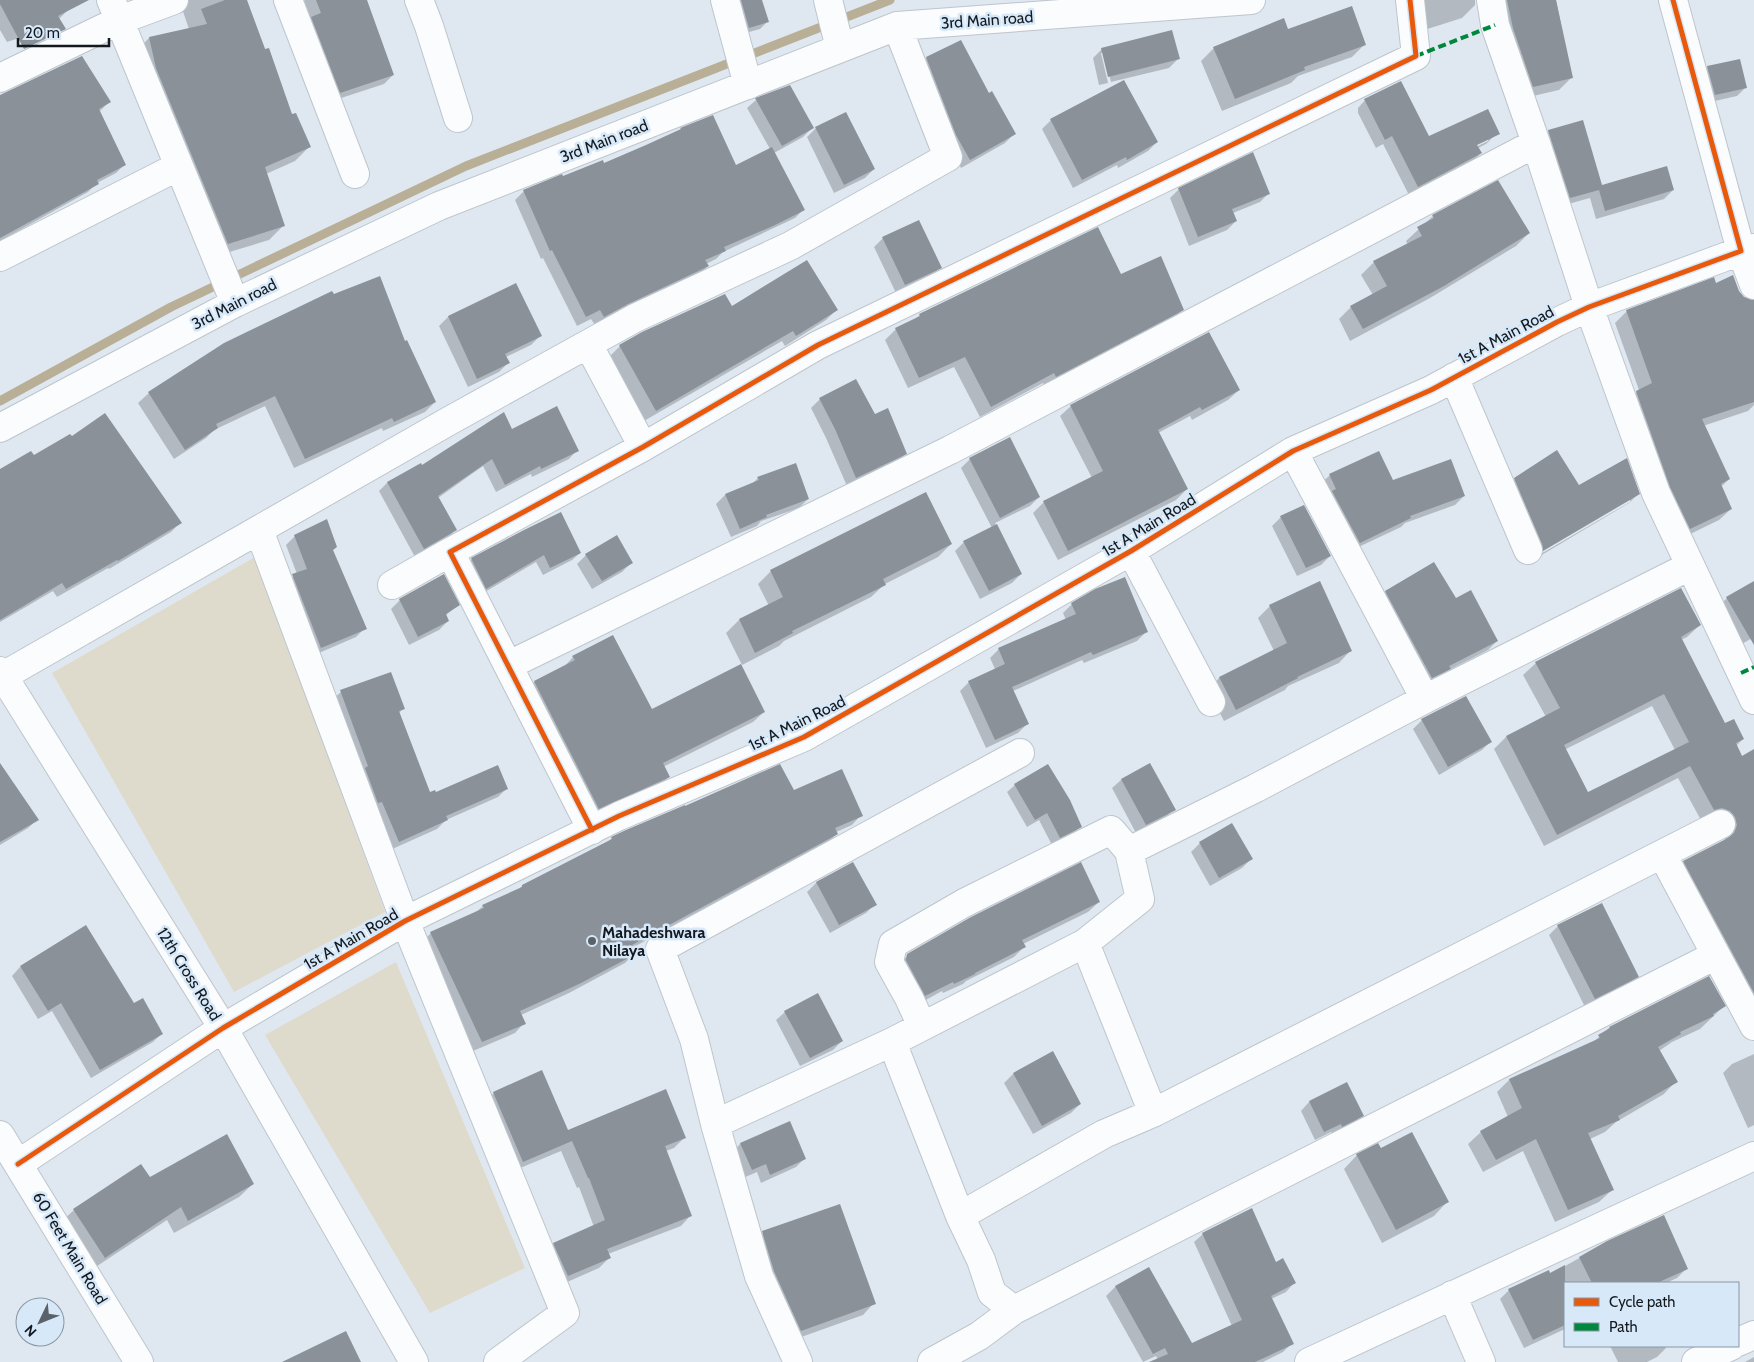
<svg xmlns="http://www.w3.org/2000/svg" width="1754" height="1362" font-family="Cabin,sans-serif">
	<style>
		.green { fill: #dfdbcc }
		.shadow { fill: #0003; fill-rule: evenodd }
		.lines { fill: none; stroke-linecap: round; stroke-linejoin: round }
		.stream { stroke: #b8af96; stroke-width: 9 }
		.building { fill: #8a9198; fill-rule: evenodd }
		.minor-casing { stroke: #bec5cc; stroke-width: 30 }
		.tertiary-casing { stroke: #bec5cc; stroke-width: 30 }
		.minor { stroke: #fafcfd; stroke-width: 28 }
		.tertiary { stroke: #fafcfd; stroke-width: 28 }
		.quiet { stroke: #00873e; stroke-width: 4; stroke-dasharray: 8 4; stroke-linecap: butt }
		.cycleway-casing { stroke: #d7e9f9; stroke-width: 8 }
		.cycleway { stroke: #e8590c; stroke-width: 5 }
		.poi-dot { fill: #5a6168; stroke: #d7e9f9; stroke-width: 2 }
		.labels { text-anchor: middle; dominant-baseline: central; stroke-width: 5; stroke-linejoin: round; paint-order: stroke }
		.street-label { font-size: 16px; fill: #13191f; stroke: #d7e9f9 }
		.poi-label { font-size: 16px; font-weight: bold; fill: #13191f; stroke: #d7e9f9; text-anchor: start }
	</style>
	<rect width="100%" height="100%" fill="#dfe8f1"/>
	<path class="green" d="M255,557l130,355 -151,80 -182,-319z
		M396,962l129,306 -95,45 -165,-278z"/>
	<path class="shadow" d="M0,0h62l5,11 -17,17 -43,14 -7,-12z
		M179,0h67l45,116 18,31 -14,14 -29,13 17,52 -14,14 -56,17 -78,-205 14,-14 40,-9z
		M304,0h61l28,75 -9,9 -52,17 -29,-74 8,-8z
		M731,0h30l6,22 -7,7 -18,5z
		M1411,0h64v5l-13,13 -44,14z
		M1487,0h69l16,77 -13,13 -39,9z
		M1283,20l5,10 76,15 -12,12 -54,19 -7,7 -69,28 -21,-50 13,-13z
		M1102,49l76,10 -9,9 -58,14 -7,-29h-3l7,30 -9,2 -6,-27z
		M927,58l61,37 26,39 -9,9 -44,25 -13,-24 -30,-77z
		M1708,67l38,20 -9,9 -31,7 -7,-27z
		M0,97l109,5 -10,10 26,52 -9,9 -19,10 -9,9 -88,49z
		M1367,98l62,40 66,-3 -9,9 -8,4 3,5 -9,9 -63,33 -26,-51 -7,4 -18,-35v-5zM1488,138v3l-16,8 -1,-2z
		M756,100l56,28 -9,9 -29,16 30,56 -9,9 -72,34 -7,7 -10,5 2,2 -9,9 -104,50 -4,-6 -14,7 -34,-68 -2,1 -26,-59 9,-9 79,-27 133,3 34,-18 -23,-41z
		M1051,120l106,22 -9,9 -30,17 -1,-3 -44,23 -31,-59z
		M816,128l58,41 -9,9 -31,15 -27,-56z
		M1549,131l52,56 72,3 -9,9 -68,20 -6,-21 -29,8 -21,-66z
		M1179,189l90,4 -9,9 -27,11 3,8 -9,9 -38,16 -19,-48z
		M1433,216l96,17 -13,13 -86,52 -80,43 -11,-22 12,-12 22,-12 -12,-20 13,-13 34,-17 -2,-4z
		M883,238l57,30 -9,8 -35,17 -22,-46z
		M1120,276l63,33 -11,11 -127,67 -2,-4 -63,34 -26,-50 -46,21 -23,-48 11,-11 18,-9 6,-5z
		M516,284l24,52 -9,9 -25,12 2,6 -9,9 -31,15 -29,-61 9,-9z
		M1716,284l22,7 5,7 11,3v104l-6,6 -45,15 26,53 -8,8 10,22 -12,11 -41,20 -53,-136 14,-14 -24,-67 12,-12z
		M837,309l-11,11 -41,26 -3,-5 -138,80 -35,-64 11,-11z
		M404,342l31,60 -10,10 -42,19 -1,-3 -88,40 -29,-62 -51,24 -8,8 -32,21 -36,-56 11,-10z
		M1239,390l-11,10 -36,20 -2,-4 -32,17 29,56 -11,11 -118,60 -25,-47 11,-11 48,-24 -32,-62 11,-10z
		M820,399l54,17 32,37 -9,9 -50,24 -21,-48 -15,-30z
		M512,430l65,20 -8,9 -37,18 -1,-3 -35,18 -13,-26 -45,32 17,32 -8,9 -32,18 -36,-66 8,-8 34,-16z
		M1378,453l14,29 72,14 -9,9 -50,18 -4,4 -51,24 -30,-67 9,-8z
		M33,457l147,66 -9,9 -62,37 -1,-1 -51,29 -4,-6 -53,31v-150z
		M970,459l69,38 -9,9 -35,17 26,51 -9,9 -32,16 -25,-48 9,-9 28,-14 -31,-60z
		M758,478l50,21 -9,9 -38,13 -4,5 -26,11 -15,-33 9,-9 26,-10z
		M1515,479l64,8 59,7 -9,9 -94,56 -29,-71zM1630,499v3l-91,53 -2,-2z
		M1281,517l49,39 -9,9 -24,11 -25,-50z
		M524,531l56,22 -8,7 -29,15 -7,-13 -58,34 -14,-29 8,-8z
		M295,536l37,15 33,77 -9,9 -44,19 -28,-72 13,-10 -11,-29z
		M951,544l-13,13 -53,27 -14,13 -87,44 -5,5 -37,19 -16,-32 13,-13 30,-14 -11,-22 13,-13z
		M586,555l45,8 -9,9 -30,17 -15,-25z
		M1754,582v55l-14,8 -22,-38 9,-9z
		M1386,592l69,8 42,41 -9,9 -41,21 -7,6 -18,9 -45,-85z
		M400,600l58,5 -13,11 3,5 -9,9 -30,15 -18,-36z
		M1072,604l74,28 -9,9 -53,22 -2,-3 -69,31 14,33 -9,9 -32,15 -26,-57 9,-9 26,-13 -5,-11 9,-9 67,-29 -3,-7z
		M1270,606l80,45 -11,12 -51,23 -3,4 -61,31 -16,-31 11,-12 55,-27 -16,-33z
		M1700,625l-13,12 -6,3 44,85 18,14 -7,7 6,11 12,-7v244l-14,8 -68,-128 12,-12 40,-20 1,-4 -2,-8 -21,-8 -24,-44 -134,68 -50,-97 12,-12 40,-20 -23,-42 13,-12zM1652,706l23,44 -88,44 -23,-44z
		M573,657l78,54 113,1 -11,10 -90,45 6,10 -11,10 -70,31 -64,-125 10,-11 29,-14z
		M341,692l62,17 -4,4 31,81 77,-6 -9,9 -52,23 -9,9 -47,21 -58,-150z
		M1422,720l68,22 -8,8 -43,25 -26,-46z
		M1149,764l25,45 -9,9 -29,15 -24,-45 9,-8z
		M1015,785l65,42 -7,7 -21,11 -13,-25 -12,7 -20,-35z
		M0,787l37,33 -9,8 -28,17z
		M861,815l-9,10 -16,7 1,2 -10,9 -195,105 3,5 -10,10 -56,30 -48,22 3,8 -9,10 -42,18 -51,-109 9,-9 44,-20 8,-7 35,-16 4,-4 85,-43 5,-5z
		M1200,843l51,16 -9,9 -32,18 -19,-34z
		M853,863l22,41 -9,9 -36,20 -23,-41 9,-9z
		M1099,902l-11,10 -65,32 1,3 -10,10 -48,24 -3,3 -20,9 -1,-2 -27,15 -18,-40 11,-11z
		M1558,926l79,50 -9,9 -43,22 -36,-72z
		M20,967l113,38 29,28 -9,9 -62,36 -39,-67 -14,8 -26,-43z
		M1709,978l15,28 -24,23 -28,13 -13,9 17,30 -12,13 -48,28 -11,10 -15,7 22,51 -13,12 -44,20 -32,-71 -40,21 -15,-28 13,-12 27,-15 -11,-25 12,-12 82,-36 18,-16z
		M785,1012l57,29 -9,9 -33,16 -24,-46z
		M1052,1053l28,51 -9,9 -38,21 -29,-51 9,-9z
		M1754,1054v71l-6,3 -25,-55 9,-9z
		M1346,1084l16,31 -9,9 -20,11 -2,-3 -16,8 -14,-29 8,-9z
		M494,1093l73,39 118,5 -11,11 -8,3 25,64 -10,11 -73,28 1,4 -10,10 -41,18 -14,-32 10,-10 40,-17 -15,-40 -2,1 -16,-37 -48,20 -30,-68z
		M789,1123l16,35 -9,9 -35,16 -4,-11 -14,6 -11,-25 8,-9z
		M1357,1155l90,47 -13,14 -52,27 -38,-74z
		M141,1165l9,14 103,5 -14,13 -65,36 -7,-13 -76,50 -31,-47 14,-13z
		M763,1233l111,70 -11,12 -73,26 -38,-97z
		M1203,1234l72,30 19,19 -8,9 -15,7 21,44 -9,9 -20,10h-104l-3,-6 -13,6 -37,-66 9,-9 34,-19 42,76 41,-18 -38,-84z
		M1608,1242l78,27 -9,9 -11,5h-101v46l-41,19 -24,-49 9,-9 40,-15z
		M1610,1346h55l1,2 -9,9 -10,5h-29z
		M1754,1357v5h-9z"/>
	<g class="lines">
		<path class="stream" d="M0,401l171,-94 295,-141 424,-166"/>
	</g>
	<path class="building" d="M0,0h89l-31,16 8,13 -42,20 -24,-45z
		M225,0h22l18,49 4,-1 23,66 4,-1 15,34 -46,20 20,59 -57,18 -72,-176 -7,-31 58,-13 -6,-15z
		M316,0h51l27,75 -54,18 -29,-76 10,-4z
		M741,0h21l7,22 -20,6z
		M1507,0h49l17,78 -40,9 -20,-59z
		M1352,6l14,39 -62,22 1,3 -70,29 -22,-52 71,-29 4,11z
		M1172,30l8,29 -72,18 -7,-29z
		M961,40l28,53 3,-2 24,43 -46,26 -14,-25 -30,-78z
		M82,56l29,46 -12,7 27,56 -29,15 2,4 -99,54v-143z
		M1740,59l7,29 -32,7 -8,-29z
		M1124,80l34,62 -31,18 -1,-3 -44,23 -32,-61z
		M1401,81l28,55 59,-27 12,25 -23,11 5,8 -64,34 -26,-51 -7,4 -21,-41z
		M790,85l24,43 -32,18 -27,-48z
		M846,112l29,57 -31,16 -29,-58z
		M713,115l23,50 36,-18 33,63 -32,16 -49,21 2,4 -21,9 4,6 -81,38 -24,13 -4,-7 -14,7 -34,-67 -2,1 -27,-61 39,-16 1,2 40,-16 1,3 42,-18 35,-16 -1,-1z
		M1583,120l19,65 65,-19 7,24 -69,21 -6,-21 -29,8 -22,-68z
		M1253,152l17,42 -38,15 5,12 -39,16 -20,-49z
		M1498,180l32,53 -86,53 -81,43 -13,-23 37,-20 -14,-25 49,-25 -5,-9 17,-9 -2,-3z
		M919,220l23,48 -37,17 -23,-48z
		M1098,227l23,47 40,-18 23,54 -128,67 -2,-4 -63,34 -26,-50 -46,21 -24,-50 25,-12 -1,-2z
		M807,260l31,50 -42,26 -3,-5 -137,80 -37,-66 23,-13 83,-38 7,12z
		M1733,275l6,16 5,6 10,3v102l-52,17 28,60 -9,5 11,25 -42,20 -20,-42 -34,-96 16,-8 -26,-73 88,-33 2,6z
		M380,276l25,65 2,-1 29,62 -42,20 -2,-4 -87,41 -30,-63 -59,28 2,4 -33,22 -37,-58 76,-49 108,-52 2,3z
		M516,283l26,53 -37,18 5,9 -33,16 -29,-63z
		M1209,332l31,58 -38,20 -2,-3 -42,23 30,59 -120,62 -25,-50 60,-30 -33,-66z
		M856,379l19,35 13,-6 19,46 -51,24 -21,-49 -16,-31z
		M557,406l22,45 -38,18 -1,-3 -35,19 -13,-26 -54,37 19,34 -33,19 -37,-67 34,-19 1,2 82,-53 8,17z
		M105,413l77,110 -64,38 -1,-1 -51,29 -4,-6 -62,37v-151l31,-18 3,4 36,-21 2,2z
		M1010,437l30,60 -40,21 -31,-60z
		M1557,450l22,35 48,-27 13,36 -97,57 -1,-7 -28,-66z
		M1379,451l14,29 58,-21 14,37 -55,20 1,2 -51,25 -28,-52 4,-2 -7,-15z
		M796,463l13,36 -43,16 1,2 -27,12 -15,-35 34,-14 -2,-3z
		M926,492l26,52 -69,35 3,6 -94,46 1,2 -38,20 -16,-34 44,-22 -13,-27z
		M1304,505l27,51 -25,12 -26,-52z
		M561,512l20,41 -31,15 -6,-13 -58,34 -15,-31 53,-28z
		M327,519l10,28 -4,3 34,79 -46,19 -29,-74 15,-5 -13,-34z
		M997,524l25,50 -33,17 -26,-50z
		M617,535l16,28 -31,18 -17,-27z
		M1434,562l22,36 15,-8 27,51 -41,21 -8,4 2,3 -19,9 -47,-87z
		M444,574l16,31 -14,9 3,7 -31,16 -19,-38z
		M1125,577l23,55 -55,23 -2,-3 -79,35 17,37 -34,16 -27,-59 37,-17 -7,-16 78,-34 -5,-11 24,-14z
		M1320,581l32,70 -55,26 1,1 -62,32 -17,-33 68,-34 -18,-38z
		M1754,581v64l-28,-48z
		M1681,588l20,37 -20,12 44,86 9,-4 10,20 -8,4 6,13 12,-7v244l-71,-132 45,-23 6,-5 3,-8 -2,-8 -5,-6 -8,-3 -8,2 -24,-44 -133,69 -51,-99 54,-28 -25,-46zM1664,694l25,48 -101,50 -24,-47z
		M613,635l39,74 89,-45 24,48 -102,51 7,14 -71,32 -65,-128 41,-21 -3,-4z
		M391,672l14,37 -6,2 31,81 5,-2 1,2 62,-27 10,24 -62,27 2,4 -49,22 -17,-40 -4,1 -13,-35 3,-2 -28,-76z
		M1466,696l26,46 -44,25 -27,-48z
		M0,763l39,57 -39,22z
		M1150,763l26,47 -30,15 -25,-46z
		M780,764l14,26 48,-21 21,47 -28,12 3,6 -206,111 4,9 -57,30 -59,27 6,13 -44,18 -52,-110 54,-24 -2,-3 40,-18v-2l90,-46 -1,-2 15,-7 59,-25v1z
		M1048,764l22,36 12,27 -22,11 -13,-25 -12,7 -21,-36z
		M1232,823l21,36 -34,19 -20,-36z
		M853,862l24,43 -38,20 -23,-43z
		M1081,862l19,40 -78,38 4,7 -51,26v1l-21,10 -1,-2 -28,14 -19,-36 1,-6 64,-37z
		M1602,903l37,74 -44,22 -38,-74z
		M86,925l48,78 9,-5 20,36 -63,36 -39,-67 -13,8 -28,-45z
		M1709,976l17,30 -13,8 1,2 -34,16 1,2 -23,13 20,35 -60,34 2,4 -32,13 26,57 -46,20 -32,-71 -40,21 -16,-29 42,-23 -13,-29 91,-41 -2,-3 12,-7 -1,-1z
		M818,993l25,48 -33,17 -26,-47z
		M1053,1051l28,53 -39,22 -29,-53z
		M542,1070l26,60 98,-41 20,49 -21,8 27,70 -85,33 4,9 -43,18 -15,-33 52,-23 -16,-42h-1l-16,-37 -49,21 -30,-70z
		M1347,1082l17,34 -22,11 -1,-3 -17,8 -15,-31z
		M790,1121l16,38 -36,16 -4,-11 -14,6 -12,-27z
		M1412,1132l37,70 -53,28 -40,-76 22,-11 3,5z
		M227,1134l27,50 -66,37 -7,-14 -76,51 -32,-49 68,-45 9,13z
		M840,1204l36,100 -75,27 -27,-60 -12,-40z
		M1252,1208l24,54 7,-4 13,25 -25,13 23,48 -39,18h-106l19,-8 -3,-6 -12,6 -38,-68 34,-19 43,76 50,-23 -40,-87z
		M1664,1215l24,54 -31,14h-65l-13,-26 28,-16z
		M1565,1265v60l-32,15 -25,-51 41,-19 1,3z
		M346,1331l15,31h-79z"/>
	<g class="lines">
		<g class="minor-casing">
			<path id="minor" d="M111,0l124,303
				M288,0l67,174
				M419,0l10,26 29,92
				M725,0l23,85
				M828,0l12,48
				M1491,0l4,25 41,118
				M0,78l120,-58 54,-20
				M1754,248l-13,3 13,34
				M0,257l179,-91
				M588,344l55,103
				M1454,377l74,173
				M0,428l235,-125 204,-97 458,-180 354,-26
				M1293,451l132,248 265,-133
				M259,530l146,391 160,392 -67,49
				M1131,551l80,151
				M392,585l58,-33
				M509,665l441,-215 586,-307 53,164 67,186 98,207
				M0,671l223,357 191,334
				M3,676l446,-255 186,-103 155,-72 158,-89 -51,-131
				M592,830l-142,-278 193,-105 175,-102 598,-289 -6,-56
				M1085,943l55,-44 -11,-48
				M1716,955l38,71
				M922,1026l-13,-28 -20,-36 4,-18 71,-41 147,-73 18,21 127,-63 169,-89
				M715,1124l177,-82
				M18,1164l205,-136 182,-107 214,-105 185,-79 327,-186 162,-100 138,-61 126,-68 32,-15 152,-56 -68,-251
				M960,1216l-68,-174 193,-99 68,170
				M1452,1295l29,67
				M1014,1310l702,-355 -54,-101
				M1738,1342l16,-7
				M798,1362l-39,-86 -44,-152 -21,-85 -34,-90 360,-196
				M932,1362l47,-26 35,-26 -22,-17 -11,-33 -21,-44 144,-82 49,-21 568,-289
				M1309,1362l445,-206
				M1696,1362l35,-16"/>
		</g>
		<g class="tertiary-casing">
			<path id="tertiary" d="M0,1135l139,227"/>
		</g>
		<use href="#minor" class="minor"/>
		<use href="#tertiary" class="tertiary"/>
		<path class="quiet" d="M1416,56l79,-31
			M1741,673l13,-6"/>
		<g class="cycleway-casing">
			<path id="cycleway" d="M592,830l-142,-278 193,-105 175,-102 598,-289 -6,-56
				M18,1164l205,-136 182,-107 214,-105 185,-79 327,-186 162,-100 138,-61 126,-68 32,-15 152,-56 -68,-251"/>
		</g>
		<use href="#cycleway" class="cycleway"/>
	</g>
	<circle class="poi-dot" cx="592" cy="941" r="5"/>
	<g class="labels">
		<g class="street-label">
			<text transform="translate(987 20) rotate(-4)">3rd Main road</text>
			<text transform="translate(604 141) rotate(-21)">3rd Main road</text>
			<text transform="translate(234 304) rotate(-27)">3rd Main road</text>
			<text transform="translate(1506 335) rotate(-28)">1st A Main Road</text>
			<text transform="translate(1149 525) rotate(-31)">1st A Main Road</text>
			<text transform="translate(797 723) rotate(-26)">1st A Main Road</text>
			<text transform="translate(351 939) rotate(-30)">1st A Main Road</text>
			<text transform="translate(189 974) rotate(58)">12th Cross Road</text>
			<text transform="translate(70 1248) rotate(59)">60 Feet Main Road</text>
		</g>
		<g class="poi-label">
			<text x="602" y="932">Mahadeshwara<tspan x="602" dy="18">Nilaya</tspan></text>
		</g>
	</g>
	<rect x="1564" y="1282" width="175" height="65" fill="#d7e9f9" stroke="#8996a2"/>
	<rect x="1574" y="1298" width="25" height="8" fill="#e8590c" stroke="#8996a2"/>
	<text x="1609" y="1307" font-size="15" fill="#13191f">Cycle path</text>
	<rect x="1574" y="1323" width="25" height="8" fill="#00873e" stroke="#8996a2"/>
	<text x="1609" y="1332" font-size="15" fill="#13191f">Path</text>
	<g transform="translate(40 1322) rotate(227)"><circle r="24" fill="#d7e9f9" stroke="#8996a2"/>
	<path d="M0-4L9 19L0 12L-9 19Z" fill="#5a6168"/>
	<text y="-8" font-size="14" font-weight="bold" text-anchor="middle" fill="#13191f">N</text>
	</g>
	<path d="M18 38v8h91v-8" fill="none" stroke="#13191f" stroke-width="2.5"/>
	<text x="25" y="38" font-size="15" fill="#13191f" stroke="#d7e9f9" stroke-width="4" paint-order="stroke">20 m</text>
</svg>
